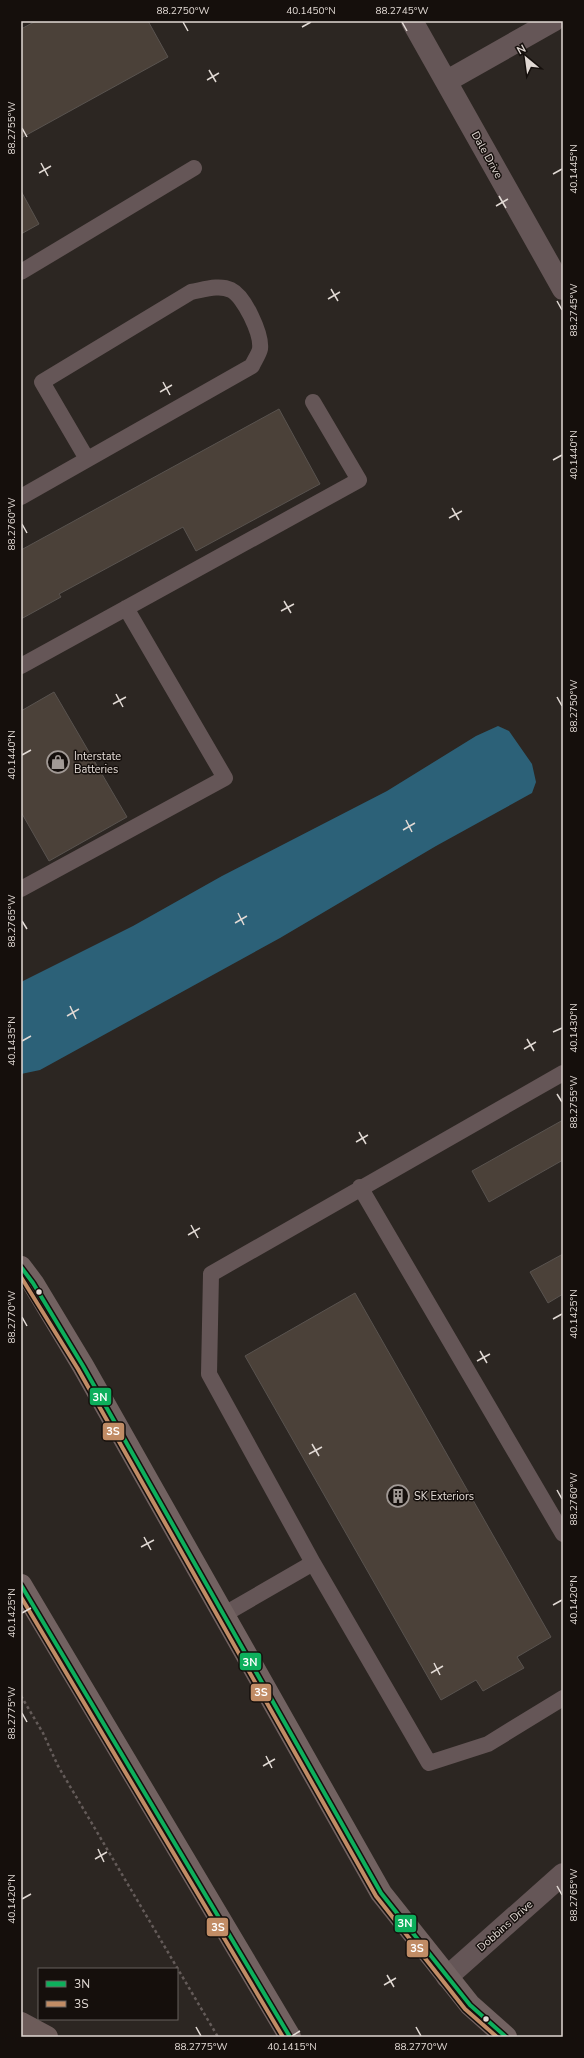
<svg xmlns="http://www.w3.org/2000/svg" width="584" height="2058" font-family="'Nunito Sans',sans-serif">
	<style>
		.water { fill: #2c6178 }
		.building { fill: #4b4139; stroke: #59534f }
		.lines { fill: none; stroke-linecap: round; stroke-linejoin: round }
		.path { stroke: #645b59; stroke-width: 2.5; stroke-dasharray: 3 3; stroke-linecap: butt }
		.lane { stroke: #655657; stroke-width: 16 }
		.street { stroke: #655657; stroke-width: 22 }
		.secondary { stroke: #726261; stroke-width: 22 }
		.highway { stroke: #6d5c5a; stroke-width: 22 }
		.bus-1-casing { stroke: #150f0c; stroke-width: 7 }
		.bus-2-casing { stroke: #150f0c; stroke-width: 7 }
		.bus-1 { stroke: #0daf5c; stroke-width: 4 }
		.bus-2 { stroke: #c18c65; stroke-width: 4 }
		.ticks { fill: none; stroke: #e1d9d4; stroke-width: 1.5 }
		.bus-dot { fill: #e1d9d4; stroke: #150f0c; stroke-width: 1.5 }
		.labels { text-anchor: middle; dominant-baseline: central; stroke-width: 3; stroke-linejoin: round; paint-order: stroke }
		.street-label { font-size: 11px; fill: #e1d9d4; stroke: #150f0c }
		.poi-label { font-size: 11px; fill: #e1d9d4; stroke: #150f0c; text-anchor: start }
		.line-badge { stroke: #150f0c; stroke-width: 1.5 }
		.badge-label { font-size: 11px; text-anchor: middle; font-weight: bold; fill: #fff }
		.neatline { fill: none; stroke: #e1d9d4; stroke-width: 1.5 }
		.ticks-label { font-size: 10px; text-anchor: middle; fill: #e1d9d4 }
	</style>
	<rect width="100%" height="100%" fill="#2c2622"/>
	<path class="water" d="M498,726l11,5 23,33 4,18 -4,11 -96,53 -156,92 -240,132 -19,4v-92l112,-56 89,-50 165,-85 89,-55z"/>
	<path class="building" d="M36,21h112l20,36 -147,81v-109z
		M21,191l18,33 -18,10z
		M279,409l41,75 -124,67 -13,-24 -124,67 2,3 -40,22v-69z
		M54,692l73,125 -78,44 -28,-49v-101z
		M563,1120v40l-74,42 -17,-31z
		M563,1254v40l-15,9 -18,-31z
		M355,1293l196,344 -34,20 7,11 -41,23 -7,-11 -35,20 -196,-344z"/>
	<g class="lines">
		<path class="path" d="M21,1696l22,37 15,33 160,271"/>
		<path class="lane" d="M21,272l173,-104
			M21,497l231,-131c2,-5 7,-12 8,-17 2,-15 -16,-53 -29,-59 -12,-6 -28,0 -40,2l-149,90 45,77
			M21,666l338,-186 -46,-78
			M21,889l204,-111 -99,-170
			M563,1073l-352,201 -2,100 104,189 116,200 59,-19 75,-46
			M360,1187l203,347
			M223,1615l90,-52"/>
		<path class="street" d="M412,21l151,268
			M447,81l106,-60
			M447,1977l116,-103"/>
		<path class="secondary" d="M21,1267l12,16 50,83 298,527 89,112 36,32
			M21,1585l269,452"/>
		<path class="highway" d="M21,2023l26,14"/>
		<g class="bus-1-casing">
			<path id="bus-1" d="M21,1267l12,16 50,83 298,527 89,112 36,32
				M21,1585l269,452"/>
		</g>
		<g class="bus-2-casing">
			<path id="bus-2" d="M21,1277l57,92 298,527 89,113 32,28
				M21,1597l262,440"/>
		</g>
		<use href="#bus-1" class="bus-1"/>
		<use href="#bus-2" class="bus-2"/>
	</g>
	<path class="ticks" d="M183,22l5,9M402,22l5,9M302,27l9,-5M209,70l7,12M207,80l12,-7M22,128l5,9M41,163l7,13M39,173l12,-7M553,174l9,-5M499,196l7,12M496,206l12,-7M331,289l7,12M328,299l12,-7M557,301l5,9M163,382l7,13M160,392l12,-7M553,460l9,-5M452,508l7,12M449,518l13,-7M22,524l5,9M284,601l7,12M281,611l13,-7M116,694l7,13M557,697l5,9M113,704l13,-7M22,755l9,-5M406,820l6,12M403,830l12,-7M238,913l6,12M22,921l5,8M235,923l12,-7M70,1006l6,13M67,1016l12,-7M553,1032l9,-4M527,1039l7,12M22,1041l9,-5M524,1049l12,-7M557,1094l5,8M359,1132l7,12M356,1142l12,-7M191,1225l7,13M188,1235l12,-7M22,1317l5,9M553,1319l9,-5M480,1351l7,12M477,1361l13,-7M312,1444l7,12M309,1454l13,-7M557,1490l5,9M144,1537l7,13M141,1547l13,-7M553,1605l9,-5M22,1613l9,-5M434,1663l6,12M431,1673l12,-7M22,1713l5,9M266,1756l6,12M263,1766l12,-7M98,1849l6,13M95,1859l12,-7M557,1886l5,9M22,1899l9,-5M387,1975l7,12M384,1985l12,-7M196,2027l5,9M416,2027l5,9M292,2036l8,-5"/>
	<defs>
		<g id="shop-ring" transform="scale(1.15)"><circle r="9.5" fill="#150f0c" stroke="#a29a96" stroke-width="1.5"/><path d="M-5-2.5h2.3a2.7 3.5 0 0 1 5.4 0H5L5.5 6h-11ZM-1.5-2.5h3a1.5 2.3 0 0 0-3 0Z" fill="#a29a96"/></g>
		<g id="building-ring" transform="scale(1.15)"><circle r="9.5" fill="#150f0c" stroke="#a29a96" stroke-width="1.5"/><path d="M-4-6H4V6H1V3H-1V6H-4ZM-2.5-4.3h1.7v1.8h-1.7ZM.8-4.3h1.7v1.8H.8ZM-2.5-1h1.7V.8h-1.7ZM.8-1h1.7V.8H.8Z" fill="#a29a96"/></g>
	</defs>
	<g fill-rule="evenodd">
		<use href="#shop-ring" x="58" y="762"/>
		<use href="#building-ring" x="398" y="1496"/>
	</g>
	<g class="bus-dot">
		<circle cx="39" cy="1292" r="3.5"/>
		<circle cx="486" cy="2019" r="3.5"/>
	</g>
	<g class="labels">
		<g class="street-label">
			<text transform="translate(487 155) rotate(61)">Dale Drive</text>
			<text transform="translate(505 1926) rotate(-42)">Dobbins Drive</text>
		</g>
		<g class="poi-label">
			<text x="74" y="756">Interstate<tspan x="74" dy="13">Batteries</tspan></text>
			<text x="414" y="1496">SK Exteriors</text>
		</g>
	</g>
	<g class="line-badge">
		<rect x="89" y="1387" width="23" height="19" rx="4" fill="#0daf5c"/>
		<rect x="102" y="1422" width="23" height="19" rx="4" fill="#c18c65"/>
		<rect x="239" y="1652" width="23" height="19" rx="4" fill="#0daf5c"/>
		<rect x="250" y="1683" width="22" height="19" rx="4" fill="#c18c65"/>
		<rect x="394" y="1914" width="23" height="19" rx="4" fill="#0daf5c"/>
		<rect x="206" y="1917" width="23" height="20" rx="4" fill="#c18c65"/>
		<rect x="406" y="1939" width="23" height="19" rx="4" fill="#c18c65"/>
	</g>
	<g class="badge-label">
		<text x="100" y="1401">3N</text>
		<text x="113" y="1435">3S</text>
		<text x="250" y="1666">3N</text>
		<text x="261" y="1696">3S</text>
		<text x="405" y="1927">3N</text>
		<text x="218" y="1931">3S</text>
		<text x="417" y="1952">3S</text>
	</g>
	<rect width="584" height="2058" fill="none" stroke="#150f0c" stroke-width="44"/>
	<rect x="38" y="1968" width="140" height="52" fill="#150f0c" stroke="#67605c"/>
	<rect x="46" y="1981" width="20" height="6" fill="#0daf5c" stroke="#67605c"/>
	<text x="74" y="1988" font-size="12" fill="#e1d9d4">3N</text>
	<rect x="46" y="2001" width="20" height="6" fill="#c18c65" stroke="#67605c"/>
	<text x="74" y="2008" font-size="12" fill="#e1d9d4">3S</text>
	<g transform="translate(526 58) rotate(331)" stroke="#150f0c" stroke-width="3" paint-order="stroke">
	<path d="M0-3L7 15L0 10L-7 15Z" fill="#e1d9d4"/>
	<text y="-6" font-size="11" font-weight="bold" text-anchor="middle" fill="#e1d9d4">N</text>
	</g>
	<rect x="22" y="22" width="540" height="2014" class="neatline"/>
	<g class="ticks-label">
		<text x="183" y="14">88.2750°W</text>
		<text x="311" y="14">40.1450°N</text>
		<text x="402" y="14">88.2745°W</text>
		<text transform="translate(11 128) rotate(-90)" y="4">88.2755°W</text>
		<text transform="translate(573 169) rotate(-90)" y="4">40.1445°N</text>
		<text transform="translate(573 310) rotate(-90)" y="4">88.2745°W</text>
		<text transform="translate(573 455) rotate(-90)" y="4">40.1440°N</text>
		<text transform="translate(11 524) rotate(-90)" y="4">88.2760°W</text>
		<text transform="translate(573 706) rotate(-90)" y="4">88.2750°W</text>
		<text transform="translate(11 755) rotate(-90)" y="4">40.1440°N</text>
		<text transform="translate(11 921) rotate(-90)" y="4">88.2765°W</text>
		<text transform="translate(573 1028) rotate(-90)" y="4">40.1430°N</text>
		<text transform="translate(11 1041) rotate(-90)" y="4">40.1435°N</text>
		<text transform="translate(573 1102) rotate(-90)" y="4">88.2755°W</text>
		<text transform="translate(573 1314) rotate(-90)" y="4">40.1425°N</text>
		<text transform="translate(11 1317) rotate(-90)" y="4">88.2770°W</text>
		<text transform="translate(573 1499) rotate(-90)" y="4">88.2760°W</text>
		<text transform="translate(573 1600) rotate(-90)" y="4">40.1420°N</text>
		<text transform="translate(11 1613) rotate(-90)" y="4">40.1425°N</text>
		<text transform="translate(11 1713) rotate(-90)" y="4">88.2775°W</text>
		<text transform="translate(573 1895) rotate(-90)" y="4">88.2765°W</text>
		<text transform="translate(11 1899) rotate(-90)" y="4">40.1420°N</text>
		<text x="201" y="2050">88.2775°W</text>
		<text x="292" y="2050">40.1415°N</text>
		<text x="421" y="2050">88.2770°W</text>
	</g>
</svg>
